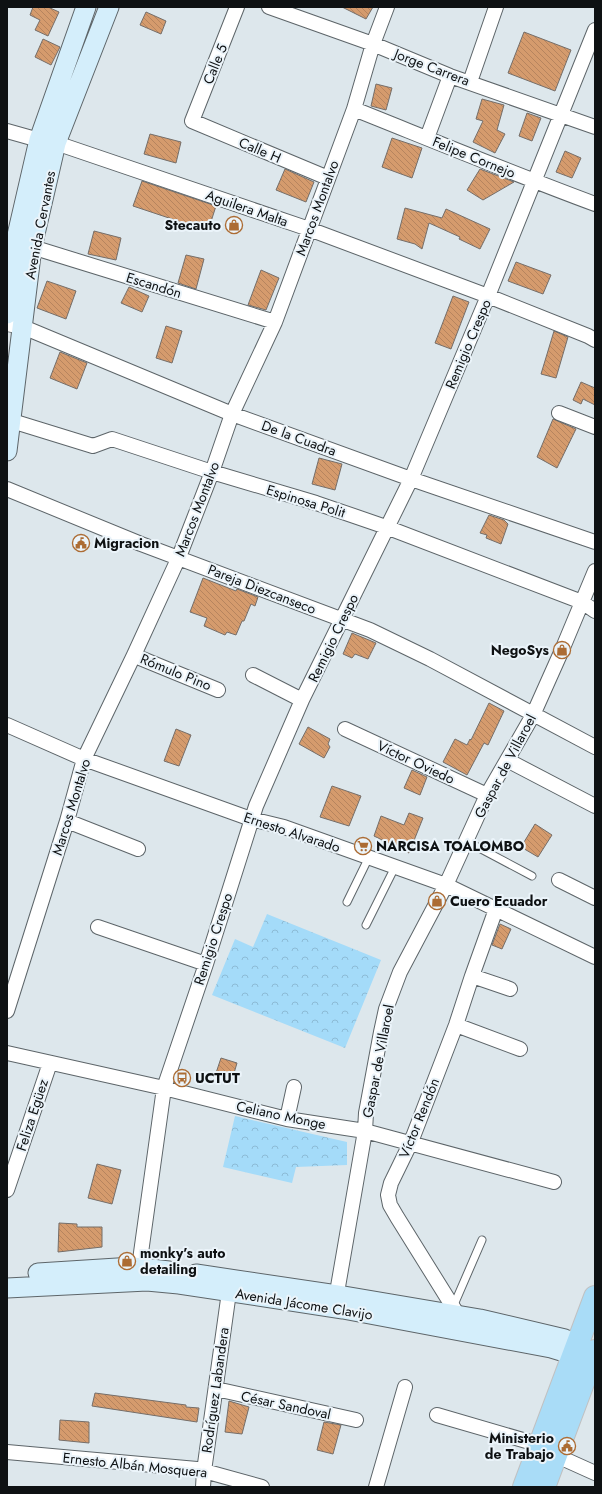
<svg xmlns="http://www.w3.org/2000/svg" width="602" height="1494" font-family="Jost,sans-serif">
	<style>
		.forest { fill: url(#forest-crowns) }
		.building { fill: url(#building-back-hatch); stroke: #756e69 }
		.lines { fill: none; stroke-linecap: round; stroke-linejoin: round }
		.lane-casing { stroke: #5d6569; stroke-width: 9 }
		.street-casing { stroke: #5d6569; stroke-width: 16 }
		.secondary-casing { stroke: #5d6569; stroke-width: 21 }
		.primary-casing { stroke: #c0c1c2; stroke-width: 24 }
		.lane { stroke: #fff; stroke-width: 7 }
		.street { stroke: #fff; stroke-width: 14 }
		.secondary { stroke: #d4eefb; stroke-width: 19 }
		.primary { stroke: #a9dcf7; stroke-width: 22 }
		.labels { text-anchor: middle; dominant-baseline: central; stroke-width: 4; stroke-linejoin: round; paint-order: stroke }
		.street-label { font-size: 14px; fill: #0e1113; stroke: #ebf4fa }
		.poi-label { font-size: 14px; font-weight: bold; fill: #0e1113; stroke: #ebf4fa; text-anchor: start }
	</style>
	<defs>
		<pattern id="forest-crowns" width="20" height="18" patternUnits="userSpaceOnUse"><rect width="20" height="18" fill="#a4dbf9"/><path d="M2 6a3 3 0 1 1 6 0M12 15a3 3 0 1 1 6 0" fill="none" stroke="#8cbbd5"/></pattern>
		<pattern id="building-back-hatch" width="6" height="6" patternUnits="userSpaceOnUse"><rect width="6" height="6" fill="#d59b6d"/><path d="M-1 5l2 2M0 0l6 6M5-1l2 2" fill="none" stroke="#b6845e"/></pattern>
	</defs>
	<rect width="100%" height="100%" fill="#dde7ec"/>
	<path class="forest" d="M267,914l114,46 -36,88 -133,-53 23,-56 18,8z
		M235,1116l112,26v23l-51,2 -4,16 -69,-16z"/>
	<path class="building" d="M33,7h15l11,5 -11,24 -13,-6 5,-10 -10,-5z
		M342,7h31l-7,12z
		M146,12l20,9 -5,13 -21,-9z
		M524,32l47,18 -16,41 -47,-18z
		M43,39l17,8 -9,18 -16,-8z
		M376,84l16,4 -6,22 -15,-4z
		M482,99l22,6 -7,25 8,4 -10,19 -22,-11 10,-21 -7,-2z
		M527,113l14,5 -9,23 -13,-5z
		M150,134l31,8 -5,21 -32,-9z
		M392,138l30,10 -10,30 -30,-11z
		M565,151l16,7 -9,20 -16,-6z
		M285,169l29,13 -8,20 -30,-12z
		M480,169l21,8 13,5 -31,18 -16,-10z
		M142,181l74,25 -8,25 -75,-25z
		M405,208l37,10 4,-9 44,20 -10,20 -21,-10 1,-2 -31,-14 -7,26 -7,-5 -18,-5z
		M94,231l27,7 -5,22 -28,-6z
		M186,255l18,4 -8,30 -18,-6z
		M516,262l35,13 -8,19 -35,-13z
		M261,270l18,8 -13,32 -18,-5z
		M47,281l29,10 -10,28 -29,-11z
		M129,287l20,9 -7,16 -21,-9z
		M453,296l16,6 -18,47 -16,-6z
		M166,326l16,5 -10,32 -16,-5z
		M554,331l14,6 -12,41 -15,-4z
		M60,352l27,11 -10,26 -27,-11z
		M581,382l14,6v17l-12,-6 -2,5 -8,-4z
		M553,419l23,10 -19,39 -20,-11z
		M319,458l23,6 -7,26 -23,-6z
		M489,515l15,5 4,4 -7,20 -15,-6 1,-3 -7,-2z
		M203,578l33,13 1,-2 21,8 -3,9 -4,-2 -7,17h-2l-6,14 -9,-3 -2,3 -21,-9 3,-8 -17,-6z
		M352,633l24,10 -8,16 -13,-5 -3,4 -9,-4z
		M489,703l15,8 -16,34 -4,-2 -17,32 -24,-13 12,-23 12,6 3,-6 1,1z
		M308,727l22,12 -2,5 2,3 -6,11 -25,-14z
		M176,729l15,6 -12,31 -15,-5z
		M412,770l15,7 -7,18 -16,-7z
		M332,786l29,10 -12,30 -29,-9z
		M409,813l14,5 -14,35 -35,-17 7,-20 23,9z
		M535,824l17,11 -14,22 -17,-10z
		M500,924l11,5 -9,20 -10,-4z
		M221,1058l16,5 -5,17 -17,-4z
		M97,1164l24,6 -9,34 -24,-6z
		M59,1223l18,1v3h25v20l-44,5z
		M95,1393l91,12v2l13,1 -2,14 -105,-16z
		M229,1401l20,6 -7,27 -17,-2z
		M60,1420l29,2v21l-30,-3z
		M324,1422l17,3 -8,29 -16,-4z"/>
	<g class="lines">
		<g class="lane-casing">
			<path id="lane" d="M466,841l66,35
				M347,902l22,-45
				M366,925l29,-58
				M453,1307l29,-67"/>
		</g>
		<g class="street-casing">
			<path id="street" d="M237,7l-45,114 136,57
				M269,7l104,37 77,32 145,51
				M470,82l26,-75
				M354,109c80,32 160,65 241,95
				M7,131l32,9 17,3 253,86 179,67 100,40 7,4
				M427,138l23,-62
				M32,247l243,75
				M7,324l16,3 209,87 179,65 184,63
				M559,413l36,14
				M12,421l81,25 19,-7 100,33 104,31 70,24 196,75 13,9
				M7,489l134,55 229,86 60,29 165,88
				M134,655l6,3 78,32
				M253,675l49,25
				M7,725l77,34 167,60 33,8 162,58 149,72
				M345,729l142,66
				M507,760l88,46
				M67,821l71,28
				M559,880l36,18
				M98,927l108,37
				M472,976l38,13
				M7,1011l60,-190 17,-62 50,-104 45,-98 33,-85 20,-58 43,-92 79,-213 19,-65 14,-37
				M456,1025l64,24
				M7,1053l157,35 123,31 78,12 189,51
				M287,1119l7,-32
				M7,1190l43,-127
				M139,1267l25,-179 42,-124 50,-158 46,-106 109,-221 77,-183 107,-266
				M335,1304l30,-173 1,-18 15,-81 5,-23 14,-37 46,-87 41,-90 46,-80 29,-65 33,-79
				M458,1315l-61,-98 -7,-12 -2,-10 3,-12 20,-41 45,-117 16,-49 24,-67
				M216,1389l140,31
				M437,1415l103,30
				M7,1452l190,17 65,18
				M555,1455l40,18
				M203,1487l1,-16 25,-179
				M376,1487l29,-100"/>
		</g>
		<g class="secondary-casing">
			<path id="secondary" d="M7,314l8,-70 24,-104 47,-133
				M7,451l25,-204 24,-104 53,-136
				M38,1273l95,-6 36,4
				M196,1274l141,21 143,24 85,20
				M7,1288l140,-7 32,3 164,25 208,39 23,7 11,7"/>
		</g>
		<g class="primary-casing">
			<path id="primary" d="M524,1487l71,-190
				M544,1487l51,-136"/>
		</g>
		<use href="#lane" class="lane"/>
		<use href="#street" class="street"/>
		<use href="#secondary" class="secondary"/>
		<use href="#primary" class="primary"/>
	</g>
	<defs>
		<g id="shop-ring" transform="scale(0.9)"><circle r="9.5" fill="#ebf4fa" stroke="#ac6c34" stroke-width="1.5"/><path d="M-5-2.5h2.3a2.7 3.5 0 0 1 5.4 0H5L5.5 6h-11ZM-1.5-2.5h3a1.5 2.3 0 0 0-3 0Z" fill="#ac6c34"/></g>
		<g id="civic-ring" transform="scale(0.9)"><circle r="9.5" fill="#ebf4fa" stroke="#ac6c34" stroke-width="1.5"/><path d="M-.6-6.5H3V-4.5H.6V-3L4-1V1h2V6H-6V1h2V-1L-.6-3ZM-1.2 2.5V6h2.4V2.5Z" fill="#ac6c34"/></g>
		<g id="supermarket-ring" transform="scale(0.9)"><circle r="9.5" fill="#ebf4fa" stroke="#ac6c34" stroke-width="1.5"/><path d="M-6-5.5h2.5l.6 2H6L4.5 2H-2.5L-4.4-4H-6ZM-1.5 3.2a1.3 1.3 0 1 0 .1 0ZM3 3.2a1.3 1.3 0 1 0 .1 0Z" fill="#ac6c34"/></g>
		<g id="bus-ring" transform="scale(0.9)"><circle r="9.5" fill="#ebf4fa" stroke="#ac6c34" stroke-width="1.5"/><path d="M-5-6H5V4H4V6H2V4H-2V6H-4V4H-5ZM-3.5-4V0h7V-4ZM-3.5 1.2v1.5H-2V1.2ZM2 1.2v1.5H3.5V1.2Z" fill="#ac6c34"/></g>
	</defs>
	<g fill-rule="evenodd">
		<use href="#shop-ring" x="234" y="225"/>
		<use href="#civic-ring" x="81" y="543"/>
		<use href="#shop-ring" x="562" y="650"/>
		<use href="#supermarket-ring" x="363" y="846"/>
		<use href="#shop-ring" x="437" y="901"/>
		<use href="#bus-ring" x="182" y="1078"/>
		<use href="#shop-ring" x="127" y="1261"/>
		<use href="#civic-ring" x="567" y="1446"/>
	</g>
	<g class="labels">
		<g class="street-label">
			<text transform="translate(215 64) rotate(-68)">Calle 5</text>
			<text transform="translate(432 67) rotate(21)">Jorge Carrera</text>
			<text transform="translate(260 150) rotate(23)">Calle H</text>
			<text transform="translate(474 157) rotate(22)">Felipe Cornejo</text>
			<text transform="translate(247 208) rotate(19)">Aguilera Malta</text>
			<text transform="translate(317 208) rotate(-70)">Marcos Montalvo</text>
			<text transform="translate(40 225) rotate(-79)">Avenida Cervantes</text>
			<text transform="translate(154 285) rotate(17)">Escandón</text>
			<text transform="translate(468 344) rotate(-67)">Remigio Crespo</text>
			<text transform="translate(299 438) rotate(20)">De la Cuadra</text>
			<text transform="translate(306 501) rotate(17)">Espinosa Polit</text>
			<text transform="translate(197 509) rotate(-69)">Marcos Montalvo</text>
			<text transform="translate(262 589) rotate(21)">Pareja Diezcanseco</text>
			<text transform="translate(333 638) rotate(-64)">Remigio Crespo</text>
			<text transform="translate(176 672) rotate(22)">Rómulo Pino</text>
			<text transform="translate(416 762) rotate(25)">Víctor Oviedo</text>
			<text transform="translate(505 766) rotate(-62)">Gaspar de Villaroel</text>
			<text transform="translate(71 807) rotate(-73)">Marcos Montalvo</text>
			<text transform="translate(292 832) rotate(18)">Ernesto Alvarado</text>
			<text transform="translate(213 939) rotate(-72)">Remigio Crespo</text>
			<text transform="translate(378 1061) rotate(-79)">Gaspar de Villaroel</text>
			<text transform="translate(32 1115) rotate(-72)">Feliza Egüez</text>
			<text transform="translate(281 1115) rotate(12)">Celiano Monge</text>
			<text transform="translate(419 1118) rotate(-68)">Víctor Rendón</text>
			<text transform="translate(304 1304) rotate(9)">Avenida Jácome Clavijo</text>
			<text transform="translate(215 1390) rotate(-82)">Rodríguez Labandera</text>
			<text transform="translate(286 1405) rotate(12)">César Sandoval</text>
			<text transform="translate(135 1465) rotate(6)">Ernesto Albán Mosquera</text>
		</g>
		<g class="poi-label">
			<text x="221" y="225" text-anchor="end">Stecauto</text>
			<text x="94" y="543">Migracion</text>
			<text x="549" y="650" text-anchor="end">NegoSys</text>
			<text x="376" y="846">NARCISA TOALOMBO</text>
			<text x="450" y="901">Cuero Ecuador</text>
			<text x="195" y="1078">UCTUT</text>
			<text x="140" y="1253">monky’s auto<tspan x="140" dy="16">detailing</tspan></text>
			<text x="554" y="1438" text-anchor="end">Ministerio<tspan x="554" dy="16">de Trabajo</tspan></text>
		</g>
	</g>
	<rect width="602" height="1494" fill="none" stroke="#0e1113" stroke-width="16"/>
</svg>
